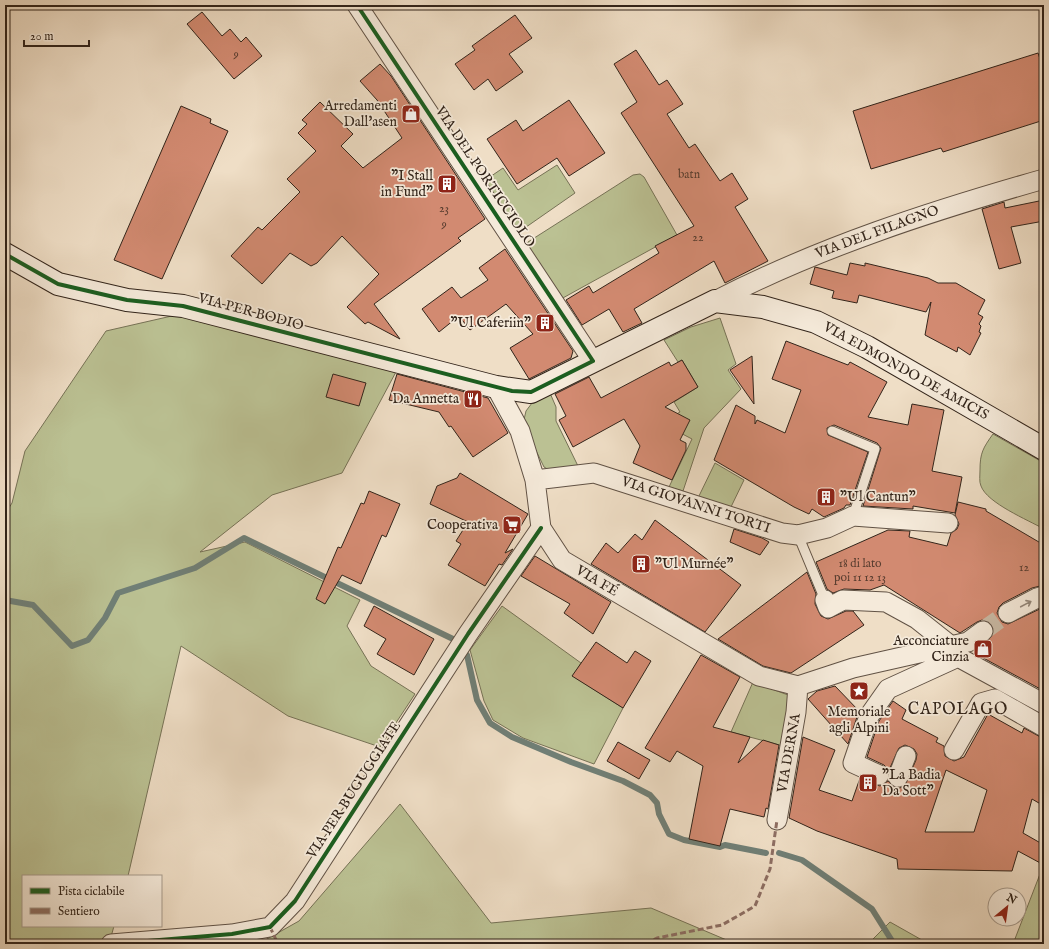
<svg xmlns="http://www.w3.org/2000/svg" width="1049" height="949" font-family="'IM FELL English',serif">
	<style>
		.green { fill: #bbc193; stroke: #767256 }
		.lines { fill: none; stroke-linecap: round; stroke-linejoin: round }
		.stream { stroke: #707f76; stroke-width: 6 }
		.building { fill: #d28a71; stroke: #32241a; fill-rule: evenodd }
		.street-tunnel { stroke: #c9b9a4; stroke-width: 19; stroke-dasharray: 19 10; stroke-linecap: butt }
		.lane-casing { stroke: #615245; stroke-width: 11 }
		.street-casing { stroke: #615245; stroke-width: 21 }
		.secondary-casing { stroke: #32241a; stroke-width: 24 }
		.lane { stroke: #f5eada; stroke-width: 9 }
		.street { stroke: #f5eada; stroke-width: 19 }
		.secondary { stroke: #f5eada; stroke-width: 22 }
		.quiet { stroke: #8d6e63; stroke-width: 3; stroke-dasharray: 6 3; stroke-linecap: butt }
		.cycleway-casing { stroke: #f5eada; stroke-width: 6 }
		.cycleway { stroke: #1b5e20; stroke-width: 4 }
		.oneway { stroke: #94877a }
		.labels { text-anchor: middle; dominant-baseline: central; stroke-width: 3.5; stroke-linejoin: round; paint-order: stroke }
		.number-label { font-size: 12px; fill: #5a3e30 }
		.poi-label { font-size: 14px; fill: #32241a; stroke: #f5eada; text-anchor: end }
		.street-label { font-size: 14px; fill: #32241a; stroke: #f5eada }
		.quarter-label { font-size: 16px; letter-spacing: 1px; fill: #32241a; stroke: #f5eada }
	</style>
	<rect width="100%" height="100%" fill="#efdec6"/>
	<filter id="stains"><feTurbulence type="fractalNoise" baseFrequency=".005" numOctaves="4"/><feColorMatrix values="0 0 0 0 .2 0 0 0 0 .09 0 0 0 0 .02 0 0 0 .5 -.17"/></filter>
	<radialGradient id="worn" r=".72"><stop offset=".6" stop-color="#630" stop-opacity="0"/><stop offset="1" stop-color="#630" stop-opacity=".3"/></radialGradient>
	<path class="green" d="M557,165l18,28 -56,39 -35,-51 19,-13 15,22z
		M640,174l4,3 33,58 -116,64 -34,-53 1,-4 105,-67z
		M176,315l221,55 -55,103 -70,22 -72,57 45,-10 115,58 -13,26 24,40 44,28 -35,53 -92,-31 -107,-70 -53,230h-105v50h91l-5,18h-104v-430l7,-11 13,-52 81,-120z
		M720,318l16,46 -8,6 13,19 -37,39 -21,63 -14,-4 23,-48 -23,-12 -1,-8 12,-7 -6,-10 24,-15 -16,-27 -4,2 -14,-22 27,-13z
		M550,393l6,14v14l22,45 -27,5 -7,-4 -21,-43 3,-13 6,-8z
		M993,434l51,29v66c-16,-9 -57,-26 -63,-43 -2,-4 -1,-11 -1,-16 0,-17 3,-22 13,-36z
		M715,463l29,17 -14,29 -32,-11z
		M502,606l79,57 -8,13 50,32 -29,56 -71,-26 -30,-18 -9,-19 -14,-51z
		M753,682l35,13 -1,52 -56,-15z
		M400,804l91,119 160,-15 85,36h-478l41,-23z
		M1040,874l4,1v69h-31z
		M890,922l39,22h-61z"/>
	<g class="lines">
		<path class="stream" d="M5,600l28,5 39,41 16,-6 17,-22 13,-25 77,-25 49,-30 209,101
			M467,655l10,45 13,23 22,14 59,25 52,19 27,14 7,8 2,11 10,20 15,6 36,7 5,-2 41,8
			M779,853l23,7 70,49 22,35"/>
	</g>
	<path class="building" d="M202,12l20,24 8,-7 11,13 5,-5 16,19 -28,23 -47,-55z
		M515,15l17,23 -23,16 14,18 -27,19 -8,-12 -14,11 -19,-26 20,-14 -3,-4z
		M636,50l23,35 8,-5 16,24 -16,10 22,34 6,-4 25,37 12,-8 16,26 -13,8 33,54 -43,22 -11,-22 -80,48 8,14 -19,9 -14,-23 -27,16 -16,-25 23,-14 4,7 66,-40 -4,-7 39,-20 -73,-113 16,-11 -23,-38z
		M1038,53l6,18v49l-101,32 -2,-4 -70,21 -18,-58z
		M380,64l11,12 94,143 -27,19 3,3 -87,63 26,35 -32,-17 -3,2 -18,-17 32,-33 -37,-38 -25,27 -6,3 -21,-13 -28,31 -31,-28 27,-29 4,3 38,-38 -13,-13 29,-28 -18,-18 9,-9 -5,-4 18,-18 33,32 -12,12 22,22 39,-30 -25,-38 -17,-19z
		M569,100l36,53 -36,23 -12,-18 -40,26 -30,-45 29,-19 7,11z
		M181,106l30,13 -1,4 18,8 -66,148 -48,-19z
		M1044,200v21l-33,6 10,36 -22,6 -17,-60 22,-7 1,6z
		M505,249l68,102 -2,7 -42,21 -19,-31 23,-14 -27,-30 -36,26 -11,-14 -20,16 -17,-23 30,-22 9,11 27,-18 -9,-12z
		M850,263l15,3v-3l63,15 10,5h18l29,17 -7,14 5,3 -4,7 2,2 -2,6 2,1 -11,22 -12,-8 -1,5 -32,-17 6,-33 -5,10 -67,-17 -2,8 -25,-5 2,-7 -24,-7 5,-17 32,8z
		M786,341l62,24 2,-3 37,20 -19,35 40,8 4,-21 32,6 -12,61 30,6 -7,36 -42,-7v3l-50,-3 18,-58 -4,-5 -43,-18 -7,3 1,7 40,17 -18,53h-4l-2,3 -20,9 -12,-8 -3,5 -15,-7 -80,-47 22,-55 19,11v8l2,-4 28,13 16,-43 -29,-11z
		M752,356l2,48 -24,-34z
		M682,360l16,27 -33,20 25,13 -10,20 6,3v7l-14,30 -39,-17 7,-17 -16,-27 -51,28 -14,-27 7,-4 -11,-22 34,-17 12,21 68,-36 2,4z
		M333,374l33,9 -7,23 -33,-9z
		M397,374l91,24 20,35 -35,24 -22,-31 -2,1 -10,-15 -50,-12z
		M460,473l68,41 -23,39 8,-4 -11,16 -3,-1 -14,22 -37,-21 13,-21 -5,-3 12,-19 -38,-18 7,-18 20,-8z
		M369,491l31,13 -14,33 -4,-2 -21,49 -19,-9 -17,29 -9,-5 22,-52 3,1 20,-45 3,1z
		M958,502l28,7v2l58,34v40l-12,3 -29,15 -4,4 -2,6 5,9 6,2 36,-17v84l-68,-37 4,-7 13,-12 -1,-10 -4,-4 -6,-1 -5,2 -17,11 -76,-48 -14,5 -26,-1 -11,4 -6,-4 -11,-27 72,-32 22,1 -1,6 38,9 4,-13 6,-4 2,-5 -4,-9z
		M655,520l86,65 -36,47 -114,-68 15,-21 12,10 17,-19 7,6z
		M734,529l28,9 7,4 -9,13 -30,-13z
		M535,556l76,46 -18,32 -29,-21 6,-9 -49,-28z
		M807,572l9,22 -1,10 6,12 7,3 18,-8h7l11,14 -73,48 -28,-7 -45,-27z
		M374,606l60,33 -20,36 -37,-21 9,-15 -22,-13z
		M596,642l31,21 8,-12 16,10 -28,47 -51,-32z
		M701,655l39,22 -27,50 37,10 -12,26 25,-23 16,5 -11,64 -2,-1 -2,9 -34,-8 -10,37 -31,-7 14,-73 -26,-15 -7,11 -25,-14z
		M835,686l24,25 -11,33 -40,-45 9,-8z
		M893,701l13,9 -4,9 36,19 -2,4 8,4 1,10 9,5 10,-4 24,-43 34,19 2,-5 20,11v67l-12,-7 -9,34 21,12v20l-26,-14 -6,20 -114,-2 -1,-10 -80,-28 -28,-13 14,-81 32,13 -16,40 33,11 8,-23 20,8 8,-5 6,6 6,1 5,-3 11,-25 1,-6 -3,-5 -9,-4 -6,3 -10,22 -5,-5 -17,-8 12,-36zM946,770l41,20 -13,42h-49z
		M618,742l32,18 -11,19 -32,-18z"/>
	<g class="lines">
		<path class="street-tunnel" d="M983,631l25,-18"/>
		<g class="lane-casing">
			<path id="lane" d="M832,431l43,18 -22,67
				M798,535l27,65"/>
		</g>
		<g class="street-casing">
			<path id="street" d="M357,5l236,356
				M715,301c105,-54 216,-90 329,-122
				M496,387l24,44 15,49 6,48 21,32 197,116 39,10
				M535,480l59,-7 188,60 16,2 29,-7 26,-12 95,7
				M825,600l3,8 15,-8 43,2 31,17 34,27 7,11 86,47
				M1008,613l29,-15 7,-2
				M798,686l55,-18 115,-26 15,-11
				M954,750l27,-47 14,-4 49,28
				M879,775l-26,-12 16,-47 19,-27 70,-32
				M898,777l8,-21
				M777,820l19,-108 2,-26
				M111,944l121,-10 38,-7 25,-26 173,-267 73,-106"/>
		</g>
		<g class="secondary-casing">
			<path id="secondary" d="M5,254l53,30 69,16 56,6 313,81 35,5 184,-91 48,6 53,15 51,25 177,102"/>
		</g>
		<use href="#lane" class="lane"/>
		<use href="#street" class="street"/>
		<use href="#secondary" class="secondary"/>
		<path class="quiet" d="M270,927l8,17
			M646,944l11,-6 65,-13 33,-19 15,-37 7,-49"/>
		<g class="cycleway-casing">
			<path id="cycleway" d="M5,254l53,30 69,16 56,6 329,85 19,1 62,-31 -236,-356
				M111,944l121,-10 38,-7 25,-26 173,-267 73,-106"/>
		</g>
		<use href="#cycleway" class="cycleway"/>
	</g>
	<defs><path id="oneway-shaft" d="M-6 0H5M1.5-3L5.5 0L1.5 3" fill="none" stroke-width="1.6" stroke-linecap="round" stroke-linejoin="round"/></defs>
	<use class="oneway" href="#oneway-shaft" transform="translate(1026 604) rotate(-28)"/>
	<defs>
		<g id="shop-square" transform="scale(1)"><rect x="-9" y="-9" width="18" height="18" rx="4" fill="#8f2418" stroke="#f5eada"/><path d="M-5-2.5h2.3a2.7 3.5 0 0 1 5.4 0H5L5.5 6h-11ZM-1.5-2.5h3a1.5 2.3 0 0 0-3 0Z" fill="#fff"/></g>
		<g id="building-square" transform="scale(1)"><rect x="-9" y="-9" width="18" height="18" rx="4" fill="#8f2418" stroke="#f5eada"/><path d="M-4-6H4V6H1V3H-1V6H-4ZM-2.5-4.3h1.7v1.8h-1.7ZM.8-4.3h1.7v1.8H.8ZM-2.5-1h1.7V.8h-1.7ZM.8-1h1.7V.8H.8Z" fill="#fff"/></g>
		<g id="restaurant-square" transform="scale(1)"><rect x="-9" y="-9" width="18" height="18" rx="4" fill="#8f2418" stroke="#f5eada"/><path d="M-5-6h1v4h1v-4h1v4h1v-4h1v5L-1.5 .5V6h-2V.5L-5-1ZM5-6V6H3V1.5H1.5Q1.5-4 5-6Z" fill="#fff"/></g>
		<g id="supermarket-square" transform="scale(1)"><rect x="-9" y="-9" width="18" height="18" rx="4" fill="#8f2418" stroke="#f5eada"/><path d="M-6-5.5h2.5l.6 2H6L4.5 2H-2.5L-4.4-4H-6ZM-1.5 3.2a1.3 1.3 0 1 0 .1 0ZM3 3.2a1.3 1.3 0 1 0 .1 0Z" fill="#fff"/></g>
		<g id="sight-square" transform="scale(1)"><rect x="-9" y="-9" width="18" height="18" rx="4" fill="#8f2418" stroke="#f5eada"/><path d="M0-6L1.8-2.2L6-1.7L2.9 1.2L3.7 5.4L0 3.3L-3.7 5.4L-2.9 1.2L-6-1.7L-1.8-2.2Z" fill="#fff"/></g>
	</defs>
	<g fill-rule="evenodd">
		<use href="#shop-square" x="411" y="114"/>
		<use href="#building-square" x="447" y="184"/>
		<use href="#building-square" x="545" y="323"/>
		<use href="#restaurant-square" x="473" y="399"/>
		<use href="#building-square" x="826" y="497"/>
		<use href="#supermarket-square" x="512" y="525"/>
		<use href="#building-square" x="641" y="564"/>
		<use href="#shop-square" x="983" y="649"/>
		<use href="#sight-square" x="859" y="691"/>
		<use href="#building-square" x="868" y="783"/>
	</g>
	<g class="labels">
		<g class="number-label">
			<text x="236" y="54">9</text>
			<text x="689" y="174">batn</text>
			<text x="444" y="208">23</text>
			<text x="444" y="224">9</text>
			<text x="698" y="237">22</text>
			<text x="860" y="563">18 di lato<tspan x="860" dy="14">poi 11 12 13</tspan></text>
			<text x="1024" y="567">12</text>
		</g>
		<g class="poi-label">
			<text x="397" y="106">Arredamenti<tspan x="397" dy="16">Dall'asen</tspan></text>
			<text x="433" y="176">"I Stall<tspan x="433" dy="16">in Fund"</tspan></text>
			<text x="531" y="323">"Ul Caferiin"</text>
			<text x="459" y="399">Da Annetta</text>
			<text x="840" y="497" text-anchor="start">"Ul Cantun"</text>
			<text x="498" y="525">Cooperativa</text>
			<text x="655" y="564" text-anchor="start">"Ul Murnée"</text>
			<text x="969" y="641">Acconciature<tspan x="969" dy="16">Cinzia</tspan></text>
			<text x="859" y="712" text-anchor="middle">Memoriale<tspan x="859" dy="16">agli Alpini</tspan></text>
			<text x="882" y="775" text-anchor="start">"La Badia<tspan x="882" dy="16">Da Sott"</tspan></text>
		</g>
		<g class="street-label">
			<text transform="translate(485 177) rotate(56)">VIA DEL PORTICCIOLO</text>
			<text transform="translate(877 232) rotate(-20)">VIA DEL FILAGNO</text>
			<text transform="translate(251 312) rotate(15)">VIA PER BODIO</text>
			<text transform="translate(906 371) rotate(29)">VIA EDMONDO DE AMICIS</text>
			<text transform="translate(696 505) rotate(18)">VIA GIOVANNI TORTI</text>
			<text transform="translate(597 581) rotate(31)">VIA FÉ</text>
			<text transform="translate(789 753) rotate(-80)">VIA DERNA</text>
			<text transform="translate(354 790) rotate(-57)">VIA PER BUGUGGIATE</text>
		</g>
		<g class="quarter-label">
			<text x="958" y="710">CAPOLAGO</text>
		</g>
	</g>
	<rect width="1049" height="949" fill="none" stroke="#efdec6" stroke-width="20"/>
	<rect x="6" y="6" width="1037" height="937" fill="none" stroke="#32241a" stroke-width="2"/>
	<rect x="10" y="10" width="1029" height="929" fill="none" stroke="#32241a"/>
	<rect x="22" y="875" width="140" height="52" fill="#f5eada" stroke="#a79b8d"/>
	<rect x="30" y="888" width="20" height="6" fill="#1b5e20" stroke="#a79b8d"/>
	<text x="58" y="895" font-size="12" fill="#32241a">Pista ciclabile</text>
	<rect x="30" y="908" width="20" height="6" fill="#8d6e63" stroke="#a79b8d"/>
	<text x="58" y="915" font-size="12" fill="#32241a">Sentiero</text>
	<g transform="translate(1007 907) rotate(29)"><circle r="19" fill="#f5eada" stroke="#a79b8d"/>
	<path d="M0-3L7 15L0 10L-7 15Z" fill="#8f2418"/>
	<text y="-6" font-size="11" font-weight="bold" text-anchor="middle" fill="#32241a">N</text>
	</g>
	<path d="M24 40v6h65v-6" fill="none" stroke="#32241a" stroke-width="2"/>
	<text x="30" y="40" font-size="12" fill="#32241a" stroke="#f5eada" stroke-width="3" paint-order="stroke">20 m</text>
	<rect width="100%" height="100%" filter="url(#stains)"/>
	<rect width="100%" height="100%" fill="url(#worn)"/>
</svg>
